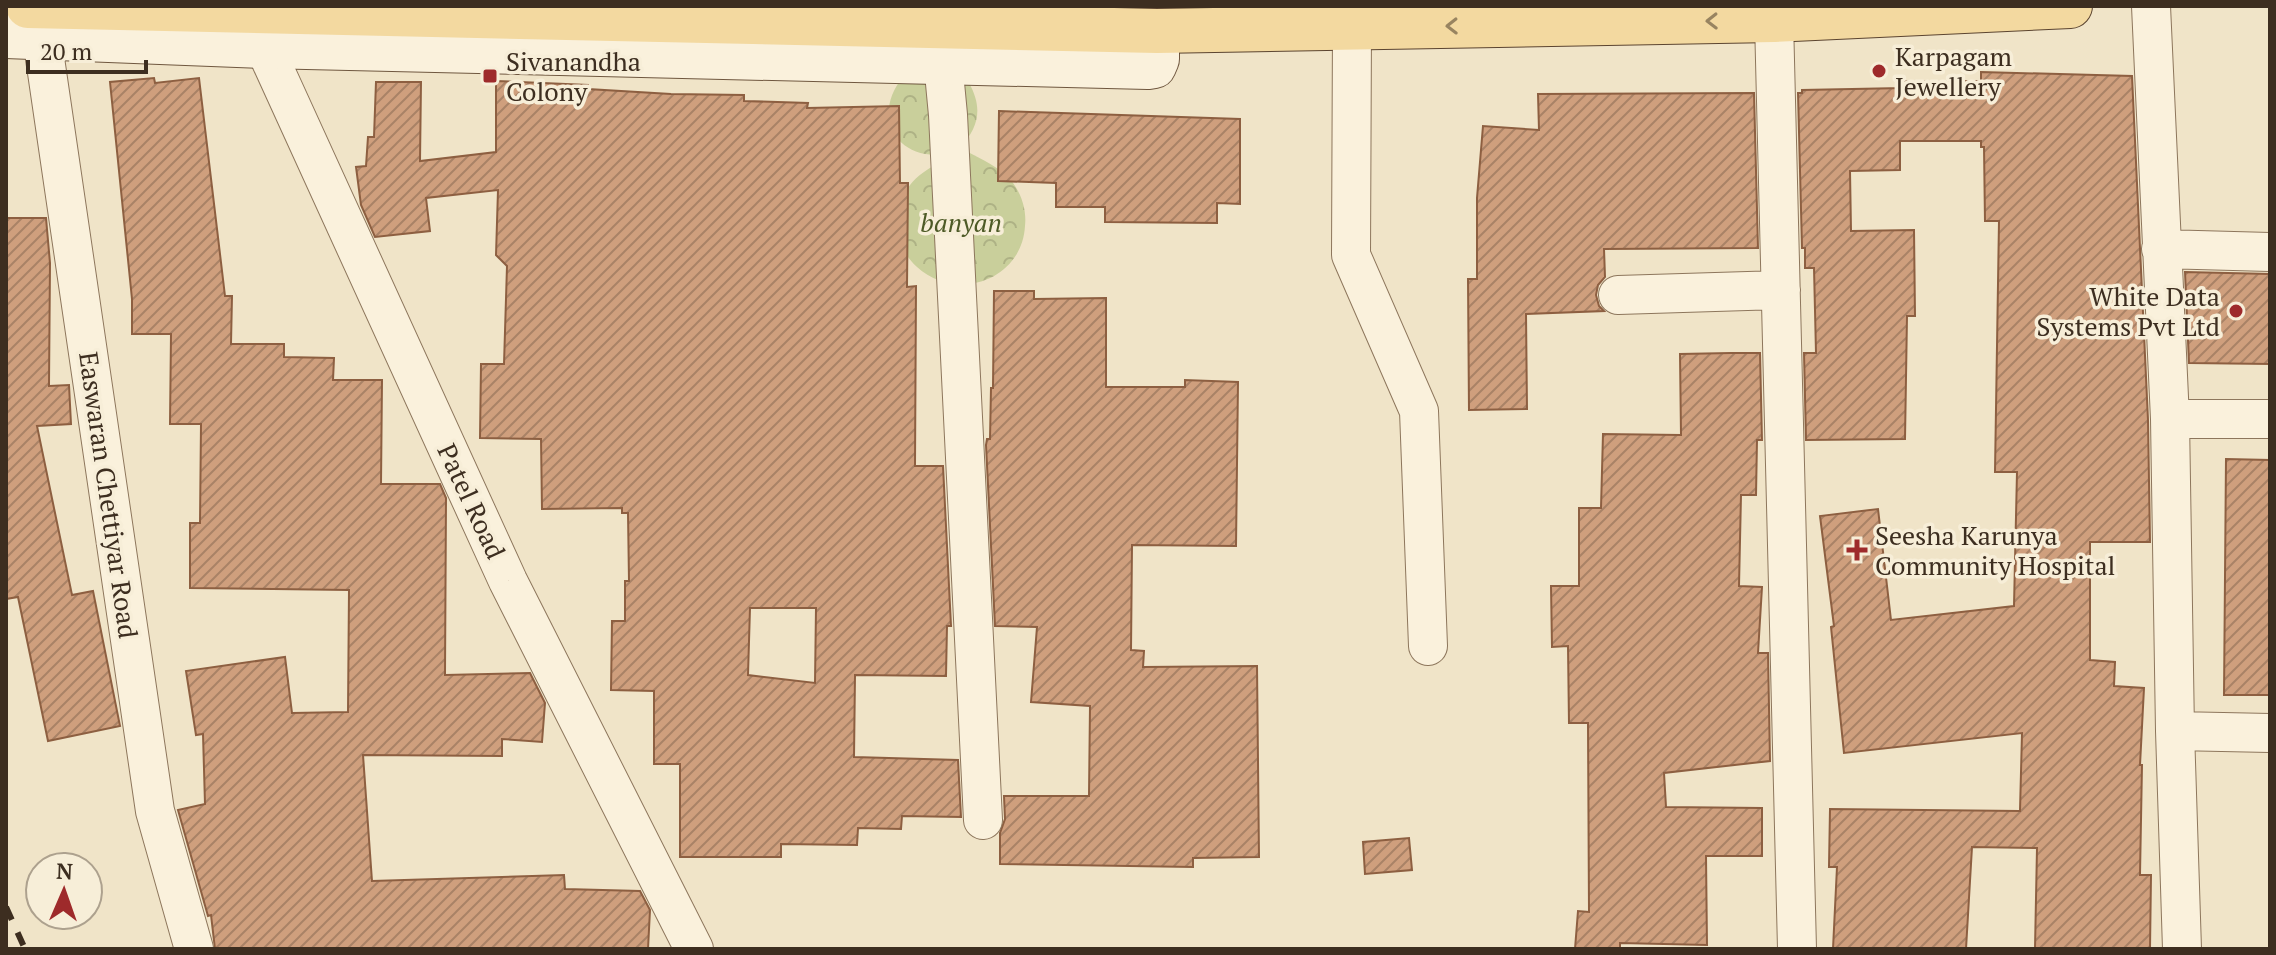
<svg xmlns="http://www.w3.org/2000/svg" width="2276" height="955" font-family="'PT Serif',serif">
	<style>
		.forest { fill: url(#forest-crowns) }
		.building { fill: url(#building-hatch); stroke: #8d5f41; stroke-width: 2; fill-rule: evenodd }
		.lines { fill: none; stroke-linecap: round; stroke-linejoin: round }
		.street-casing { stroke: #8d765c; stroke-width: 40 }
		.secondary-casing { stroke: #6f573f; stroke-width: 46 }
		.primary-casing { stroke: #5b4430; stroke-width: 46 }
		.street { stroke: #faf1dc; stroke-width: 38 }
		.secondary { stroke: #faf1dc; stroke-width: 44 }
		.primary { stroke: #f3d9a0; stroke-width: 44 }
		.rail { stroke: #3d2e20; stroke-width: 6; stroke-dasharray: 14 14; stroke-linecap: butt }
		.oneway { stroke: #988460 }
		.poi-dot { fill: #9e2a2b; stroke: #f7eed8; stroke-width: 3 }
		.labels { text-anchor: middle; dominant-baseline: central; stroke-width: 7; stroke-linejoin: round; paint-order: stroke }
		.poi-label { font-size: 26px; fill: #3d2e20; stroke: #f7eed8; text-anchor: start }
		.park-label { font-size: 26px; font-style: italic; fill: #4d5a26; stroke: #f7eed8 }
		.street-label { font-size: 26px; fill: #3d2e20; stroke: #f7eed8 }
	</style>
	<defs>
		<pattern id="forest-crowns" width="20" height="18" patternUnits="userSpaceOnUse" patternTransform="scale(2)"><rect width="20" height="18" fill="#c9cf9b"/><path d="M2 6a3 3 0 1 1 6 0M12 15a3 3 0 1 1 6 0" fill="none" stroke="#aeb285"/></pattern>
		<pattern id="building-hatch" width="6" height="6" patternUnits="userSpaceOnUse" patternTransform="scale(2)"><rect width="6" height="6" fill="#cf9f7d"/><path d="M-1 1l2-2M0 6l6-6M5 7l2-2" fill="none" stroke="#a98266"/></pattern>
	</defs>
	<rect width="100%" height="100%" fill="#f0e4c8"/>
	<path class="forest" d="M903,77l66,6c14,25 10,44 -9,65 15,8 34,16 47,28 13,13 20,32 18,50 -3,54 -68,77 -108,41 -7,-6 -14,-16 -16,-25 -2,-7 -1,-17 -1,-24 -1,-30 19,-46 45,-58v-6c-49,7 -74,-39 -42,-77z"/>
	<path class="building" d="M1981,72l151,4 16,344 2,122h-60v118l25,2 -1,24 30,2 -4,77h2l-2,110h11l-1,74h-115l2,-101 -65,-1 -6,102h-133l4,-82h-8l1,-58 190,2 2,-78 -178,20 -13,-126 3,-1 -14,-110 58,-7 13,111 123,-14 3,-134h-22l4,-251h-14l-1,-74h-3v-6h-81v29l-50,1 1,60 63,-1 1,86h-8l-2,123 -99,1 -2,-87h12l-2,-85h-9v-20h-3l-4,-155h4v-3l101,-2v-7h78z
		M154,78l1,5 44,-5 26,218h7l-1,48h53v13l50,1 -1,22h49l-1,104h59l6,14 -1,177 85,-2 15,30 -3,39 -40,-3v17l-139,-1 9,126 192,-6 1,14 75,2 10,19 -2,39h-433l-4,-34 -3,1 -30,-106 27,-6 -2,-70 -7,1 -10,-64 99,-14 7,56 56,-1 1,-122 -159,-2v-65h10l1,-99h-31l1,-90h-39v-35l-22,-217z
		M496,81l92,4v4l83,5 73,1v6l64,2 -1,5 92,-2 1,77h8l-1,104 9,-1 -1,180h28l8,160h-4l-1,50 -91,-1 -1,82 104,3 3,57 -59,-1 -1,13 -43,-1 -1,17 -76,-1v13h-101v-93h-26v-73l-43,-1 1,-69h13v-40h4l-1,-68h-6v-5l-80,1 -1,-70 -61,-1 1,-74h23l3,-98 -11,-11 2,-65 -72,8 4,33 -55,6 -14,-32 -5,-38 10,-1 2,-29h6l2,-55h45l-1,79 76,-9zM750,608h66l-1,75 -67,-8z
		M1754,93l4,155 -154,1 1,28 -7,8 -2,10 3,11 5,5 -78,3 1,95 -58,1 -1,-131h9v-81l6,-72 56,4 -1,-36z
		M999,111l241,8v85l-23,-1v20l-112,-1v-15h-49v-24l-58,-2z
		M6,218h40l4,45 -1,123 20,-1 2,39 -34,2 35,169 21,-4 27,135 -72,15 -30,-144 -12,2z
		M2185,272l85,2v90l-81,-1z
		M994,291h40v8l72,-1v89h79v-7l53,2 -2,164 -104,-1 -1,105 13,1 -1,16 114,-1 2,191 -66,1v9l-193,-3v-31l5,-14 -1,-23h85l1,-90 -59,-4 6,-75 -42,-1 -9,-181 1,-6h3l1,-51h2z
		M1731,353h29l2,87h-5l-1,55h-15l-2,91 23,1 -4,66h10l2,108 -106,12 2,34 96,1v48h-56l1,89 -87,-2v6h-45l3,-38 11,1 -1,-189h-19l-1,-77 -16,1 -1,-61h28v-78h22l2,-74 78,1 -1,-81z
		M2226,459l44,1v235h-46z
		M1409,838l3,32 -47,4 -2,-32z"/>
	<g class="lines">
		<g class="street-casing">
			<path id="street" d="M2151,6l19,413 5,312 7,218
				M1774,20l23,929
				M1352,27l-1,228 68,156 9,235
				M42,38l113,773 39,138
				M264,46l244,535 186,368
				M943,62l5,53 35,705
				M2161,249l109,3
				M1618,295l163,-5
				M2170,419h100
				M2175,731l95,2"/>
		</g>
		<g class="secondary-casing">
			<path id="secondary" d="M6,36l258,10 884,21 6,-1 3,-7v-28"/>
		</g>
		<g class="primary-casing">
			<path id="primary" d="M28,6l1129,25 617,-11 296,-14"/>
		</g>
		<use href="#street" class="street"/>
		<use href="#secondary" class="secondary"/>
		<use href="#primary" class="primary"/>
		<path class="rail" d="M6,907l19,42"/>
	</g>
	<defs><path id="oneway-chevron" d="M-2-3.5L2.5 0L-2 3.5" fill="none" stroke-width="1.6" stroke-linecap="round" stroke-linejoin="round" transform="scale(2)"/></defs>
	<g class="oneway">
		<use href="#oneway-chevron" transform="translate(1712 21) rotate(179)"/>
		<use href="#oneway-chevron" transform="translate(1452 26) rotate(179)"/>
	</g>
	<g class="poi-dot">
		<circle cx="1879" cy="71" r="8"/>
		<rect x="482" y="68" width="16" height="16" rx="4"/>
		<circle cx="2236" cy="311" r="8"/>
		<path d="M1853 538h8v8h8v8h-8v8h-8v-8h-8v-8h8z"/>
	</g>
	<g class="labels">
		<g class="poi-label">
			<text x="1895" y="56">Karpagam<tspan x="1895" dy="30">Jewellery</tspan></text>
			<text x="506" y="61">Sivanandha<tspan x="506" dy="30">Colony</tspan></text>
			<text x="2220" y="296" text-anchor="end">White Data<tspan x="2220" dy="30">Systems Pvt Ltd</tspan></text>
			<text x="1875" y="535">Seesha Karunya<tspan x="1875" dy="30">Community Hospital</tspan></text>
		</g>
		<g class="park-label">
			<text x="961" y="222">banyan</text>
		</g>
		<g class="street-label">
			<text transform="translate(109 495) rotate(82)">Easwaran Chettiyar Road</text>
			<text transform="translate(472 501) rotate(65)">Patel Road</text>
		</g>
	</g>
	<rect width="2276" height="955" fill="none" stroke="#3d2e20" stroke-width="16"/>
	<g transform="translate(64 891) rotate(2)"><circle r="38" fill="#f7eed8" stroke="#ada18e" stroke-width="2"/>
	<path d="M0-6L14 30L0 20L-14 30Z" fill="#9e2a2b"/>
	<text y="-12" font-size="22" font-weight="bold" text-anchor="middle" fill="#3d2e20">N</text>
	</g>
	<path d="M28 60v12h118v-12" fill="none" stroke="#3d2e20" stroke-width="4"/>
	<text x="40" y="60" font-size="24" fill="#3d2e20" stroke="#f7eed8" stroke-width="6" paint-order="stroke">20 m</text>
</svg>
